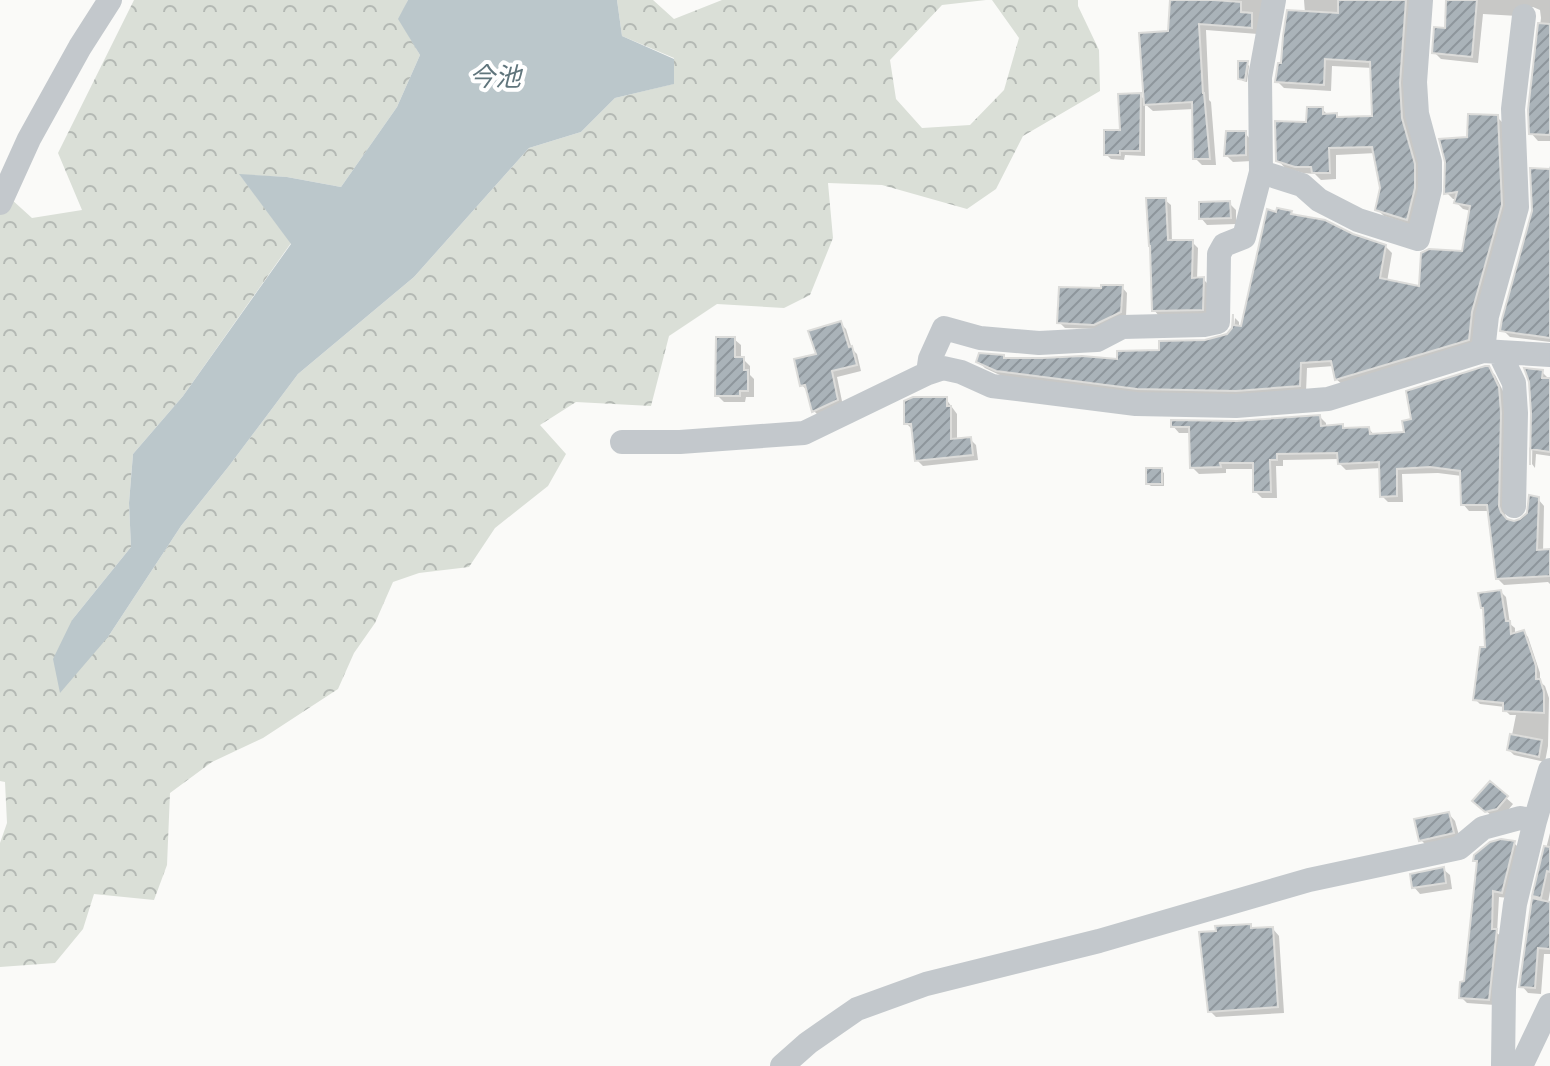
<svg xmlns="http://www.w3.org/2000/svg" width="1550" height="1066" font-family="Poppins,'Noto Sans JP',sans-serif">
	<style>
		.forest { fill: url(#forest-crowns) }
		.water { fill: #bbc7cb }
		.shadow { fill: #0003 }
		.building { fill: url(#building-hatch); stroke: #dcdcda; stroke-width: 2 }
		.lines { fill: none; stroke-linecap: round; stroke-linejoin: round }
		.minor { stroke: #c3c8cc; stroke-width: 24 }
		.labels { text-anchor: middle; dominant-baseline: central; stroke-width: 8; stroke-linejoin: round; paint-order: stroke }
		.water-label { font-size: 26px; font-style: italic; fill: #60757c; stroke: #fff }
	</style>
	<defs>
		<pattern id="forest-crowns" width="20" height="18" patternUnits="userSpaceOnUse" patternTransform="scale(2)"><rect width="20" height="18" fill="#dadfd7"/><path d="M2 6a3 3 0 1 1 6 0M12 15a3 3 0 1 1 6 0" fill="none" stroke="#b4b9b4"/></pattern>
		<pattern id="building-hatch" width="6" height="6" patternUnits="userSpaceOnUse" patternTransform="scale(2)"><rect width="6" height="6" fill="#aab3b9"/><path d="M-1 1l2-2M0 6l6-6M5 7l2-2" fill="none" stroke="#8e969c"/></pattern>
	</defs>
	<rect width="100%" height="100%" fill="#fafaf8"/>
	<path class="forest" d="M134,0h274l-9,19 21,36 -23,52 -56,80 -54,-10 -47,-2 51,68 -108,153 -50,58 -4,49 2,44 -59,73 36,17 73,-111 48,-60 69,-92 116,-97 115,-129 52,-16 34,-34 58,-14 1,-26 -52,-22 -5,-36h36l21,19 48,-19h264l-44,5 -52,55 6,39 26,29 48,-3 34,-35 15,-52 -27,-38h86v6l21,44 1,41 -77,45 -27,53 -29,20 -85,-24 -54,-2 5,55 -23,57 -26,13 -67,-4 -48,32 -18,70 -75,-4 -36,23 26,29 -18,32 -53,42 -26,39 -50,6 -26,9 -18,41 -21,30 -16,36 -75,49 -51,24 -42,31 -3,72 -13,35 -60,-6 -11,35 -28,34 -55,4v-124l7,-20 -2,-41 -5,-1v-592l32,29 50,-8 -24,-57z"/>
	<path class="water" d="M408,0h209l5,36 52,23v25l-59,14 -34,34 -52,16 -115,129 -116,97 -69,92 -48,60 -73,111 -48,56 -7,-34 19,-39 59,-73 -2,-44 4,-49 50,-58 108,-152 -52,-70 48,3 54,10 56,-80 23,-52 -22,-36z"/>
	<path class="shadow" d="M1183,0h85l-10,34 -52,-4 3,70 2,2 5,63h-14l-7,-7 -1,-49 -41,2 -8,-7v52l-20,-1 -1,5 -13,-1 -5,-5 16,-22 18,-37 5,5z
		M1304,0h111l6,173 -7,53 -30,-10 -7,-7 5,-21 -6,-35 -40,2v24l-15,1 -6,-6 -12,-1 -18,-5 -7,-8 44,-51 7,7 7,-1 4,4 34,-1 -1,-50 -41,-2 -1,25 -47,-3 -7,-7 28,-68z
		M1448,0h102v141h-12l-7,-8 -1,-23 11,-92 -1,-8 -7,-3 -8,2 -7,7 -35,-2 -5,49 -37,-4 -7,-7 13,-21z
		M1247,63l2,3 -2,16 -4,-1 -3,-3z
		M1497,117l7,7 4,89 -33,133 -132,39 -7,-6 -2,-13 -27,2 -1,24 -63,5 -104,-3 -135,-17 -19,-9 -6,-6 24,-5 3,3 113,1 109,-25 6,-7 1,-11 4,4v6h3l49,-115 3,4 91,29 7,7 -5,29 34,6 43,-35 7,-42 -8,-2 -7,-7 1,-3h-4l-6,-6 22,-54z
		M1245,133l6,7 1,21 -19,1 -7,-7z
		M1550,166v176l-40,-5 -7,-7z
		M1165,200l6,5 1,37h20l6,6 -1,32 6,-1 6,6 -1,30 -49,1 -5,-6z
		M1229,203l7,7v14l-29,1 -6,-7z
		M1122,287l5,6 -1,24 -26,12 -35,-1 -6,-6 44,-32z
		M840,323l6,6 6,20 5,5 4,17 -24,6 6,29 -23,11 -6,-6 -5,-18 -7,-8 16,-30z
		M734,339l7,6v14h2l7,7v9l4,4v18h-8l-1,5h-21l-7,-7z
		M1488,368l7,7 10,20 2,26 -2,93 2,7h14l17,-22 6,7 -1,46 7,-1v33l-2,-2 -44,3 -6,-6 -8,-68h-21l-6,-7 -1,-28 -24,-3 -36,1 1,28h-15l-6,-6 -1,-28 -35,2 -7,-7v-4l-56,1v6h-7l1,32h-15l-7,-7v-22h-29v4l-27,1 -7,-7v-34h-13l-6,-7 147,-9 6,6v4l16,-1 4,4 23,-1 6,7 31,-2 8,-14z
		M1542,372l6,6v2h2v76l-14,-2 -1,14 -3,-4 1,-51z
		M946,399l11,15v27l13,-2 6,6 2,15 -55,6 -6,-6 -5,-31 -6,-6z
		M1161,470l3,3v13h-13l-3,-2z
		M1501,592l5,5 4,27 5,4v7l8,-3 5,5 12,36v9l5,4 4,12 -1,48 -3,16 -31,-7 -5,-5 7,-35h-6l-5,-5v-3l-25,-3 -5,-5z
		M1490,784l23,20 -9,11 -10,3 -12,-11z
		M1449,814l6,7 5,18 -32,8 -7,-7z
		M1550,833v58l-2,12 2,1v50h-6l-3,40 -13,-1 -6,-7 19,-84 -7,-6z
		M1514,843l6,6 -12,49 -9,-1 -2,36 5,4 -7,68 -28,-2 -6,-6 5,-14 13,-119 -4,-4z
		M1443,869l7,6 2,14 -32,5 -6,-7z
		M1250,926l4,4 19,-1 6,7 5,77 -68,4 -6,-6z"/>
	<path class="building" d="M1170,0h44l27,2v10l11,1v15l-53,-4 4,69h1l6,66h-17l-1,-57 -48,3 -5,-72 29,-2z
		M1338,0h68l-6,83 2,35 13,46v24l-8,32 -32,-10 5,-22 -8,-41 -43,1 1,25h-18l-1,-6h-16l-19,-6 -1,-40 31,1 1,-15h16v7l14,-1v4l35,-1 -2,-54 -45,-3 -1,26 -49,-3 3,-19h3l2,-27 4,-26 51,3z
		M1446,0h31l-5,57 -40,-4 2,-26 11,1z
		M1538,23l12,1v111l-21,-1 -1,-24z
		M1238,61h10l-3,19 -7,-1z
		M1141,93l-1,58h-20v4h-16v-25h16l-2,-36z
		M1468,114l30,1 4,90 -30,107 -3,28 -134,40 -4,-19 -30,2 -1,23 -64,5 -99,-2 -141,-18 -20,-9 3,-9 25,2v3h39l39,-2 35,3v-8l42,-1v-9l46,-1 22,-6 5,-6 1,-14v11l8,1 26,-117 9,3 1,-4 15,3 -1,3 34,6 28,14 33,11 -6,33 39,8 2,-33 8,-4 33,2 8,-45 -16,-3 3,-11 -13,2 1,-32 -6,-23 28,-2z
		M1226,131h20v24l-22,1z
		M1530,168l20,1v169l-50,-7 2,-12 30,-108z
		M1146,198h20l2,42h25l-1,38 12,-1 -1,33 -51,1 -2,-65h-1z
		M1230,201l1,17 -32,1v-17z
		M1101,285h22l-2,27 -27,13 -37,-2 2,-36 42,1z
		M841,321l8,26 3,-1 5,19 -25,6 6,29 -26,12 -7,-27 -5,1 -6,-27 22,-5 -8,-23z
		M716,337h19v20h9v13h4v21h-8v5h-25z
		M1485,366h4l10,21 2,26 -2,93 2,6 6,7 7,2 6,-2 7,-6 2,-18 10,2 -2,53 13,-1v27l-54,3 -9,-74h-26l-1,-34 -30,-4 -33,2v27l-17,1 -1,-35 -41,2 -1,-11 -60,1v6h-7l1,32h-18v-29h-33l1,4 -31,1 -1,-41h-18v-7l66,1 83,-6 1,11 22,-2v4l26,-1 1,7 34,-2 -2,-11 9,-2 -5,-28z
		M1524,368l19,2 -1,8h8v74l-20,-3v16l1,-52 -2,-31z
		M913,397h34v9h4v33l20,-2 2,18 -58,6 -4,-37h-7v-23z
		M1146,468h16v16h-16z
		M1501,590l5,31h4l1,13 13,-4 12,36v13h4l4,13v21l-41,-2v-8l-30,-3 7,-53h5l-2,-39h-2l-3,-15z
		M1510,734l32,6 -3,17 -32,-7z
		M1490,781l18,15 -11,13 -12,3 -13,-11z
		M1449,812l5,21 -35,8 -5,-22z
		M1501,839l14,2 -13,52 -9,-2 -1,38h5l-8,71 -30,-2 1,-16 4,-1 13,-120h-4l1,-6 16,-13z
		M1544,846l6,1v25l-3,-1 -6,27 -9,-2z
		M1444,867l2,16 -34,5 -2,-14z
		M1532,898l18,4v47l-12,-1 -3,40 -16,-1z
		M1251,924v4l22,-1 5,80 -70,5 -9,-80 17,-1 -1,-5z"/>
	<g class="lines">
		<path class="minor" d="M1261,172l41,13 17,15 39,20 60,19 12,-49v-28l-13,-48 -2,-32 6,-82
			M0,203l29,-64 51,-92 30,-47
			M1483,351l4,-35 30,-109 -4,-98 11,-93
			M1499,352l15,31 2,30 -2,93
			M928,373l2,-14 14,-31 36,10 59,5 58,-3 25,-13 82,-2 14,-3 1,-68 5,-9 20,-8 17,-65 -1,-95 14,-77
			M622,442h58l124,-9 124,-60 15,-5 18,4 31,14 144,18 100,2 92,-7 155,-48 67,4
			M782,1066l26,-23 49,-34 69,-25 173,-43 210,-61 150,-32 24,-20 37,-10 15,3
			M1503,1066l1,-77 11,-85 20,-83 15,-51
			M1521,1066l29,-61"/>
	</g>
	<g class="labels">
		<g class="water-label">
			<text x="495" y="77">今池</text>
		</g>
	</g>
</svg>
